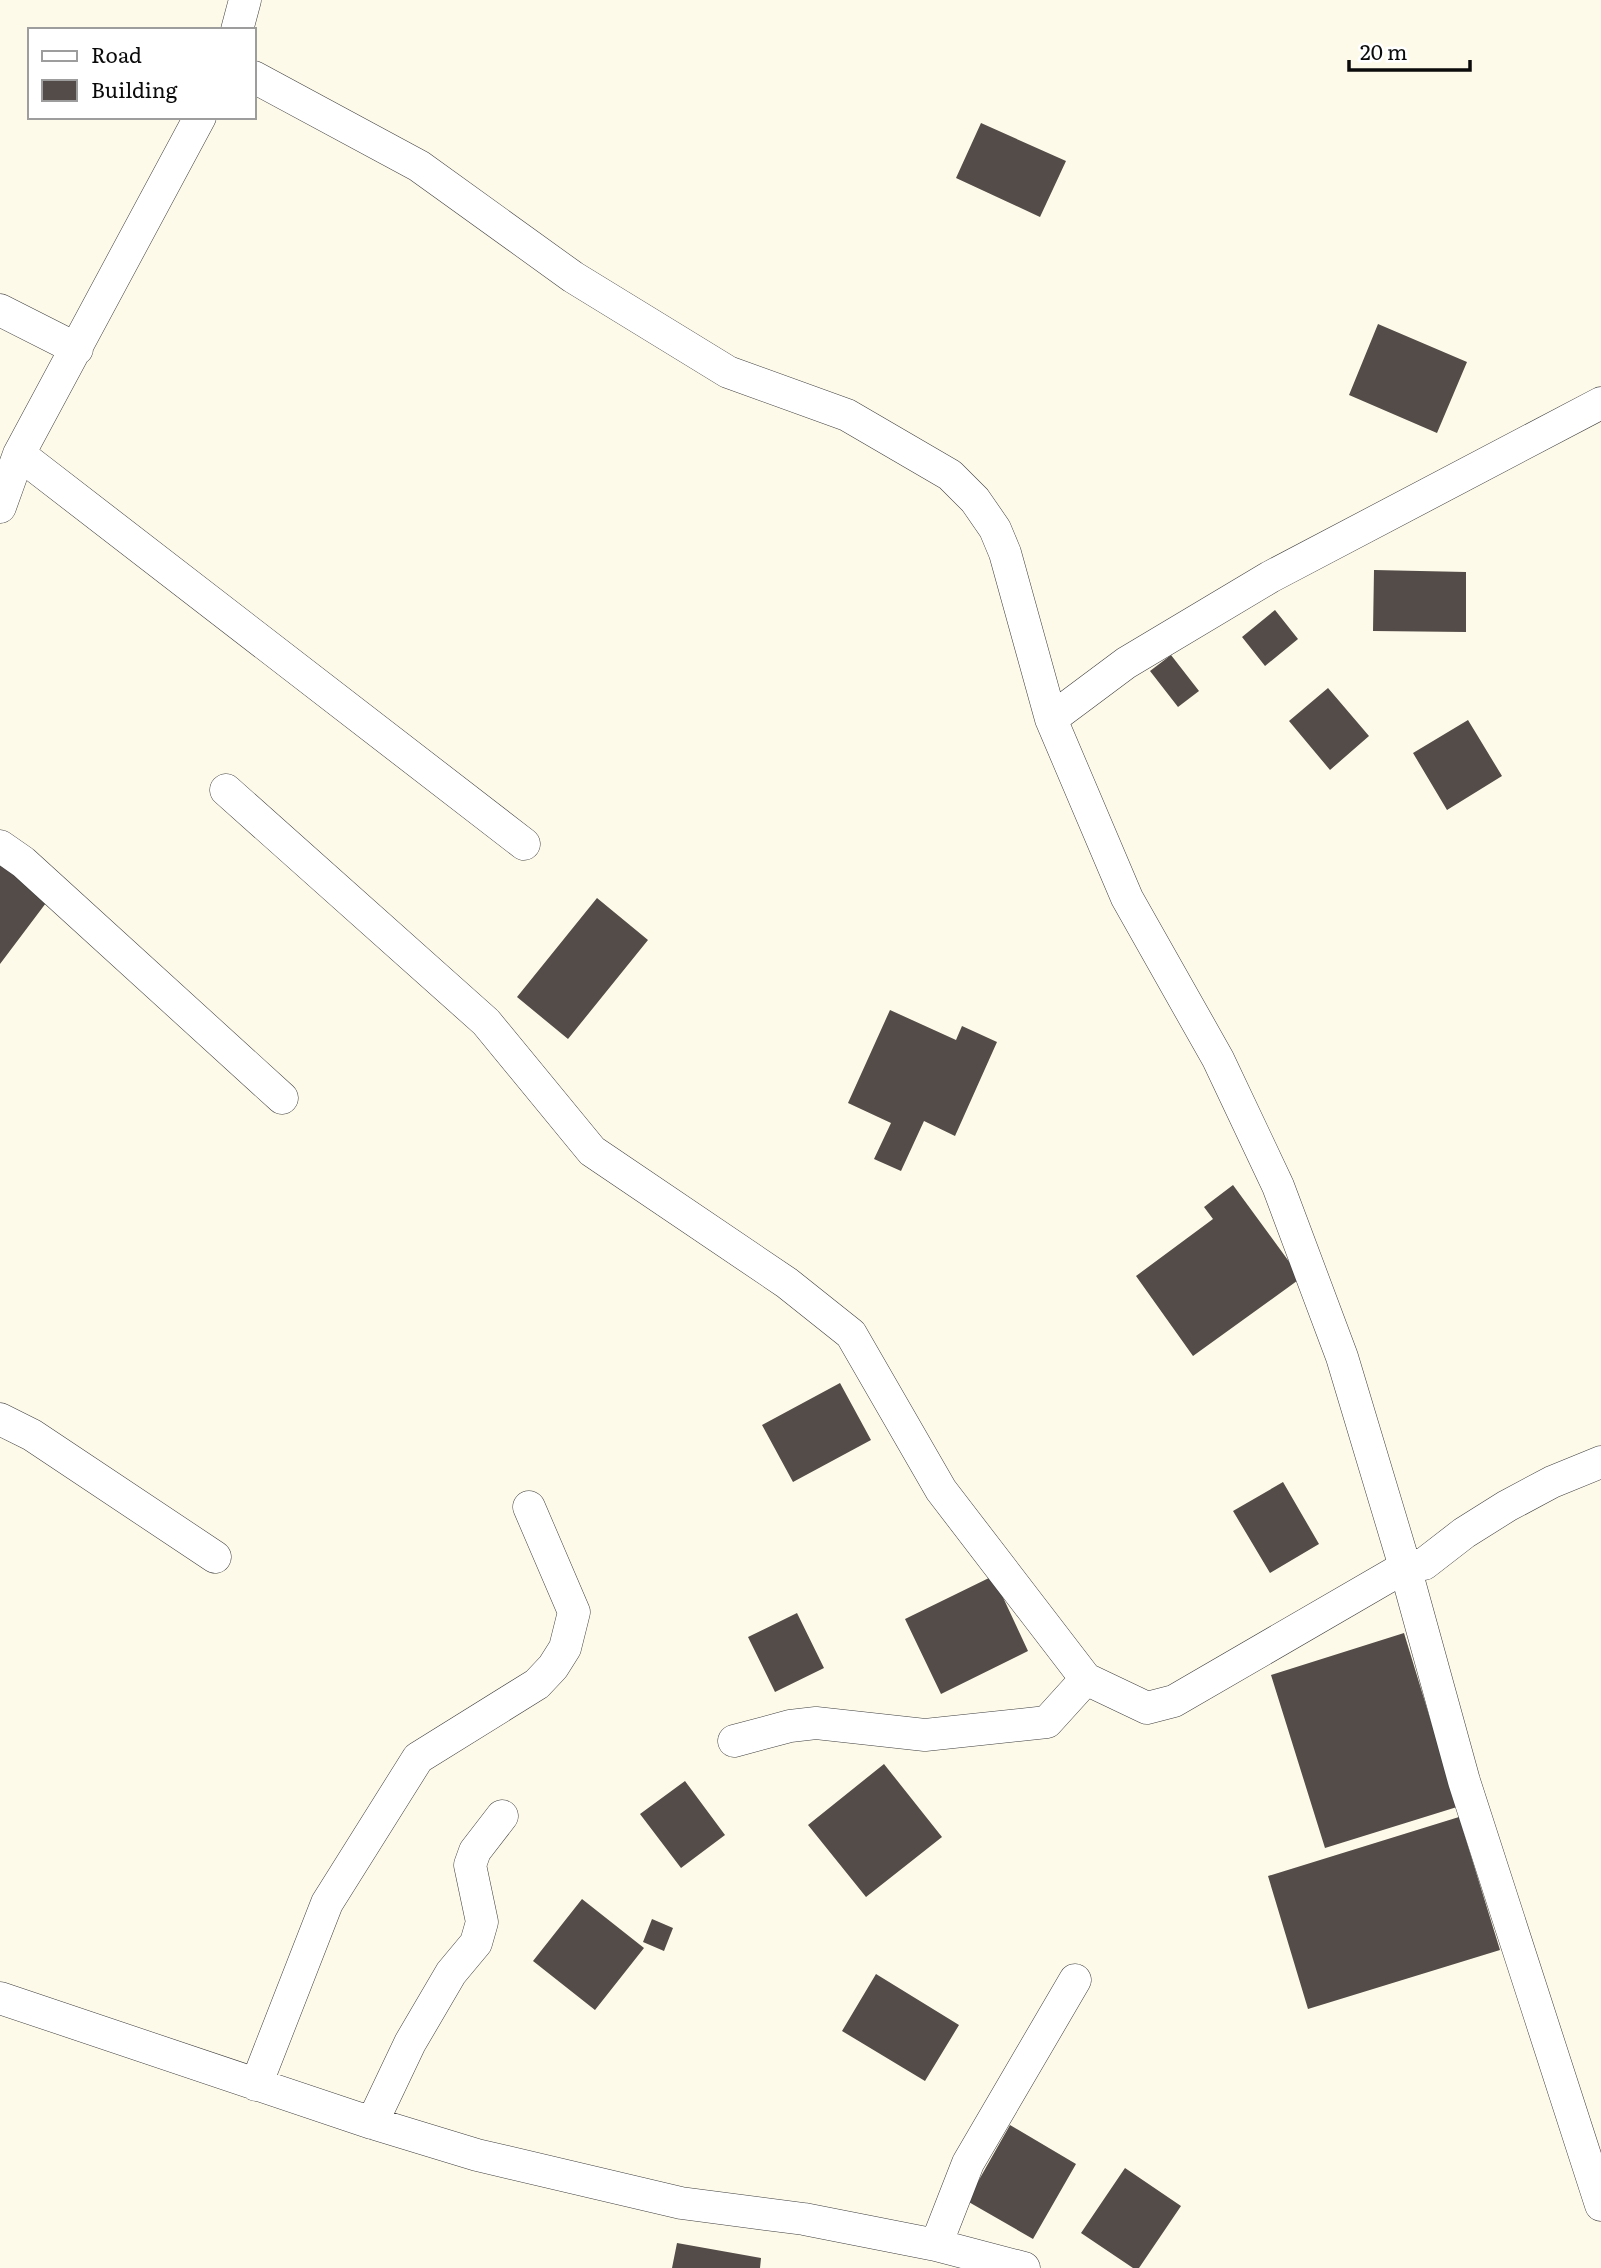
<svg xmlns="http://www.w3.org/2000/svg" width="1601" height="2268" font-family="Literata,serif">
	<style>
		.building { fill: #534c48 }
		.lines { fill: none; stroke-linecap: round; stroke-linejoin: round }
		.street-casing { stroke: #3e3e3e; stroke-width: 33 }
		.street { stroke: #fff; stroke-width: 32 }
	</style>
	<rect width="100%" height="100%" fill="#fefae9"/>
	<path class="building" d="M981,123l85,38 -26,56 -84,-39z
		M1378,324l89,38 -30,71 -88,-38z
		M1374,570l92,2v60l-93,-1z
		M1275,610l23,29 -33,27 -23,-29z
		M1171,655l28,36 -21,16 -28,-36z
		M1328,688l41,48 -39,34 -41,-49z
		M1468,720l34,56 -55,34 -34,-57z
		M0,856l52,39 -52,69z
		M597,898l51,42 -80,99 -51,-42z
		M890,1010l66,30 6,-14 35,16 -42,94 -31,-15 -23,50 -27,-12 17,-36 -43,-20z
		M1233,1185l68,93 -108,78 -57,-80 77,-57 -9,-12z
		M840,1383l31,57 -78,42 -31,-57z
		M1283,1482l36,62 -49,29 -37,-62z
		M993,1576l35,75 -87,43 -36,-75z
		M797,1613l27,55 -49,24 -27,-55z
		M1404,1633l53,174 -132,41 -54,-173z
		M884,1764l58,73 -76,60 -58,-72z
		M685,1781l40,54 -44,33 -41,-54z
		M1459,1817l41,133 -192,59 -40,-133z
		M582,1899l62,49 -49,62 -62,-49z
		M652,1919l21,9 -9,23 -21,-9z
		M876,1974l83,51 -34,56 -83,-50z
		M1010,2125l66,39 -43,75 -66,-38z
		M1125,2168l56,38 -42,62h-6l-52,-35z
		M677,2243l84,15 -1,10h-88z"/>
	<g class="lines">
		<g class="street-casing">
			<path id="street" d="M237,30l8,-30
				M254,77l165,89 154,111 155,95 119,43 103,60 25,25 20,29 10,24 46,166 76,179 91,161 60,127 64,171 63,210 59,214 137,424
				M0,310l77,39
				M19,454l505,390
				M0,507l19,-53 181,-337
				M1051,719l75,-56 144,-86 331,-174
				M226,790l260,232 106,129 195,132 64,51 90,156 145,189
				M0,846l23,16 259,236
				M0,1419l32,16 183,122
				M734,1741l56,-15 26,-3 109,12 122,-13 39,-43 61,29 27,-7 231,-134 19,-3 40,-31 43,-27 45,-24 49,-20
				M0,1998l372,125 105,32 204,48 123,16 132,26 88,23
				M256,2085l71,-182 91,-145 119,-74 16,-17 12,-19 9,-36 -45,-105
				M372,2123l38,-80 41,-70 25,-30 6,-21 -12,-57 5,-14 27,-35
				M936,2245l32,-82 107,-183"/>
		</g>
		<use href="#street" class="street"/>
	</g>
	<rect x="28" y="28" width="228" height="91" fill="#ffffff" stroke="#9d9d9d" stroke-width="2"/>
	<rect x="42" y="51" width="35" height="10" fill="#ffffff" stroke="#9d9d9d" stroke-width="2"/>
	<text x="91" y="63" font-size="21" fill="#0b0b0b">Road</text>
	<rect x="42" y="80" width="35" height="21" fill="#534c48" stroke="#9d9d9d" stroke-width="2"/>
	<text x="91" y="98" font-size="21" fill="#0b0b0b">Building</text>
	<path d="M1349 60v10h121v-10" fill="none" stroke="#0b0b0b" stroke-width="3.5"/>
	<text x="1360" y="60" font-size="21" fill="#0b0b0b" stroke="#ffffff" stroke-width="5" paint-order="stroke">20 m</text>
</svg>
